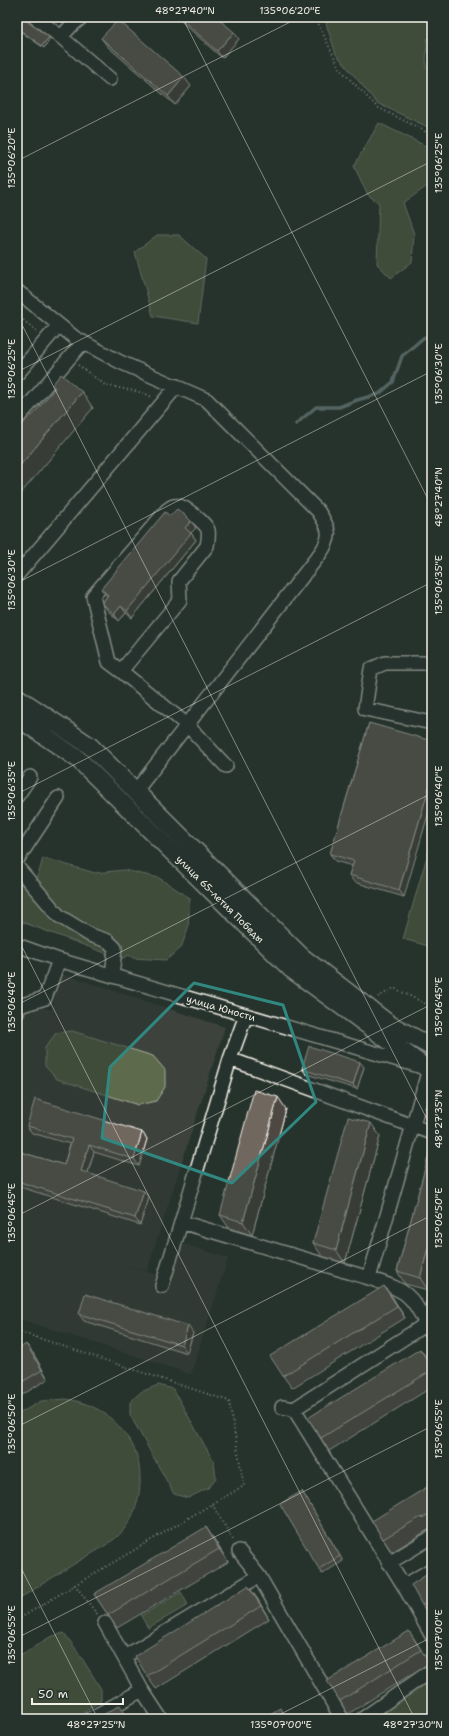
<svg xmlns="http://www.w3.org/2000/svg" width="449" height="1736" font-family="'Shantell Sans',sans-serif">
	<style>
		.built { fill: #3c433c }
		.green { fill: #5d6a4c; stroke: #a8ae9a }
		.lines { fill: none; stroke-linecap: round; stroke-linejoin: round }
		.stream { stroke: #8da19f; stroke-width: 3.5 }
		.minor-casing { stroke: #f4f1e8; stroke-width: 16 }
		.major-casing { stroke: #f4f1e8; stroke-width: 20 }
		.path { stroke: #f4f1e8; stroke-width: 2; stroke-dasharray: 1 3; stroke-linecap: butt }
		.minor { stroke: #26332d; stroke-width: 13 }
		.major { stroke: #26332d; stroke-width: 17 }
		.wall { fill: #605952; stroke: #f4f1e8 }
		.shaded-wall { fill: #4e4942; stroke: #f4f1e8 }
		.building { fill: #70685f; stroke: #f4f1e8 }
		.marked { fill: none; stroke: #318880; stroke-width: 3; stroke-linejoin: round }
		.ticks { fill: none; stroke: #f4f1e8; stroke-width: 1; stroke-opacity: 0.45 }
		.labels { text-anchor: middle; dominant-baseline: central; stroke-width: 4; stroke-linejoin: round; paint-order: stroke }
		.street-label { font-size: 10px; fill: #f4f1e8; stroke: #26332d }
		.neatline { fill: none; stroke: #f4f1e8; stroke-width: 1.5 }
		.ticks-label { font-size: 10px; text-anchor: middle; fill: #f4f1e8 }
	</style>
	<rect width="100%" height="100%" fill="#26332d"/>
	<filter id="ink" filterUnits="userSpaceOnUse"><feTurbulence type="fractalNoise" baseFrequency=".025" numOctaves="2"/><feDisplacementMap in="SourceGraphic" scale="8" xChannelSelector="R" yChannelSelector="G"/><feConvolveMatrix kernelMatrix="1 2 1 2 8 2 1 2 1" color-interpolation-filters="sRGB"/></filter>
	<g filter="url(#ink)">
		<path class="built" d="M62,974l163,53 -78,244 -29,-9 38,13 12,-36 60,19 -37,116 -174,-56v-279l11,-36 23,7z"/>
		<path class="green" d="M324,17h108v18l-5,4 -1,28 6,4v58l-55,-26 -41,-49z
			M379,123l53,26v36l-2,-1 -27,19 11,31 -2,28 -21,16 -14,-14 2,-61 -11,-8 -14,-29z
			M157,235h22l27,24 -8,64 -45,-7 -18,-64z
			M432,839v108l-29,-8z
			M43,858l52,15 29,-3 35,8 31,20 -2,30 -7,20 -15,12 -33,-2 -4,-3 -8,4 -104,-39v-37l17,7z
			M72,1031l81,25 12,14v17l-9,14 -18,4 -81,-26 -12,-13v-18l11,-15z
			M158,1385l15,4 41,73 2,16 -8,10 -20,10 -14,-4 -44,-79v-13l11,-10z
			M66,1399c30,5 47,17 64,42 7,10 10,25 10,37 1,22 -9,49 -27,62 -12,9 -26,16 -39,24 -19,12 -38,24 -57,36v-185l24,-14z
			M181,1592l7,13 -40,23 -7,-12z
			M64,1633l14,19 23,37v12l-30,18h-54v-62l33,-20z
			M432,1680v39h-63z"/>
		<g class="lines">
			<path class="stream" d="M296,424l20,-17h23l18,-7 22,-6 14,-12 9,-26 21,-18 9,-4"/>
			<g class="minor-casing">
				<path id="minor" d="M35,17l26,20 49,42
					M61,37l10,-11 11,-9
					M17,291l58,47 45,24 87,38 111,111c12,18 15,25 1,44l-184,237
					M17,374l42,-49
					M17,419l66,-77
					M17,575l160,-189
					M432,663h-47l-14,6 -6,40 67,14
					M121,671l-12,-9 -16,-66 74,-86c4,-3 6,-5 12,-4 6,0 27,18 29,24 1,5 0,11 -1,16l-28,35 1,19 -59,71 66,54 39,41
					M17,796l13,-19
					M17,860l41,-62
					M17,867l42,49 31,19 18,6 7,7 -3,28
					M17,945l42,15 360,106
					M17,1013l2,-7 26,-8 14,-38
					M230,1059l202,74
					M429,1069l-60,209c33,12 41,12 57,46l6,-17
					M181,1222l188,56
					M162,1286l68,-227 16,-44
					M282,1407l12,2 110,177 28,50
					M294,1409l132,-85 6,10
					M239,1551l20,25 83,143
					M389,1563l43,-26
					M404,1586l28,-17
					M105,1623l37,67 19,29
					M124,1657l135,-81
					M90,1719l52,-29
					M362,1719l70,-49"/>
			</g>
			<g class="major-casing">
				<path id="major" d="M17,697l73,49 212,211 87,67 43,23
					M17,717l61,42 213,210 135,99 6,2"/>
			</g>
			<path class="path" d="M315,17l25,52 37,38 46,23 9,7
				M17,315l21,17
				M78,365l27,20 39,8 8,4
				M378,997l16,-9 38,19
				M17,1331l212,70 15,85 -32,18
				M97,1614l-22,-29 137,-81 21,36
				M17,1620l58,-35"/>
			<use href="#minor" class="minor"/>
			<use href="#major" class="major"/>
		</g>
		<path class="wall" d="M179,17l60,22 -17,19 -38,-34z
			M17,24l32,13 1,2 -6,9 -27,-19z
			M101,38l90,48 -16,19 -67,-58z
			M170,516l26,12 -5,5 5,7 -64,78 -6,-5 -7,8 -12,-11 -5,-7 5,-7 -6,-7z
			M369,723l35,174 -50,-15 -5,-7 3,-9 -17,-5 -5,-7z
			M364,1067l-7,22 -51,-15 -4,-5z
			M286,1109l-34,126 -23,-7 -9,-13z
			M27,1126l115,6 5,7 -8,27 -45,-14 -6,21 61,25 -9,27 -123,-39v-35l47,14 6,-21 -38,-11z
			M380,1136l-35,127 -23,-7 -9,-13z
			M432,1143l-4,147 -23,-6 -8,-13z
			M384,1286l9,12 12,20 -113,70 -9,-12z
			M79,1314l114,19 -6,20 -103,-32z
			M420,1349l12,17v21l-103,64 -8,-13z
			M17,1350l16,3 15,26 -31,19z
			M432,1484v45l-4,1 -36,22 -9,-13z
			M302,1491l41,70 -21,13 -3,-5z
			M214,1539l14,23 -111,66 -23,-34z
			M432,1571v46l-1,1 -9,-13z
			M257,1598l12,21 -113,70 -9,-13z
			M409,1631l8,12 12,20 -81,51 -8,-13z"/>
		<path class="shaded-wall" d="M234,32l5,7 -17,19 -5,-7z
			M49,37l1,2 -6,9 -2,-2z
			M184,77l7,9 -16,19 -7,-9z
			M82,392l11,16 -76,90v-29z
			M191,521l5,7 -5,5 5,7 -64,78 -5,-7 58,-83z
			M121,606l5,7 -7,8 -5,-7z
			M432,777v24l-28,96 -5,-7z
			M360,1062l4,5 -7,22 -4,-4z
			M278,1097l8,12 -34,126 -9,-13z
			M371,1123l9,13 -35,127 -9,-13z
			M142,1132l5,7 -8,27 -5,-7z
			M89,1145l5,7 -8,26 -5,-7z
			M144,1191l5,7 -9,27 -5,-7z
			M432,1233v44l-4,13 -8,-12z
			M384,1286l9,12 12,20 -8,-12z
			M188,1326l5,7 -6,20 -5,-8z
			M26,1344l7,9 15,26 -6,-9z
			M420,1349l9,12 3,5v1z
			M206,1527l8,12 14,23 -9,-13z
			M248,1586l9,12 12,21 -8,-13z"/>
		<path class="building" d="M179,17h37l18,15 -17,19z
			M22,18l27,19 -7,9 -25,-18v-4z
			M118,20l66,57 -16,19 -67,-58z
			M61,374l21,18 -65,77v-41l2,1 11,-14 2,1 23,-28 -3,-3z
			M177,509l8,6 6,6 -6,7 6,5 -64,78 -6,-5 -7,8 -12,-11 6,-8 -7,-6 64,-77 5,4z
			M369,723l63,18v36l-33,113 -50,-15 5,-14 -24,-7z
			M309,1046l51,16 -7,23 -51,-16z
			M254,1090l24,7 -35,125 -23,-7z
			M35,1099l107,33 -8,27 -45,-14 -8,26 63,20 -9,27 -118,-37v-30l47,14 8,-26 -45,-13z
			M348,1117l23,6 -35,127 -23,-7z
			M432,1143v90l-12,45 -23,-7z
			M384,1286l13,20 -114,70 -13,-20z
			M85,1294l103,32 -6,19 -103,-31z
			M26,1344l16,26 -25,15v-35z
			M420,1349l12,18v3l-111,68 -13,-20z
			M432,1484v28l-8,5 -5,1 -36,21 -11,-18z
			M302,1491l38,65 -21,13 -39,-65z
			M206,1527l13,22 -111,66 -14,-21z
			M432,1571v29l-10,5 -11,-20z
			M248,1586l13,20 -114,70 -12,-20z
			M409,1631l12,19 -81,51 -13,-20z
			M120,1705l8,14h-32z
			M280,1708l6,11h-24z"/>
	</g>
	<path d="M0 0H449V1736H0ZM194,983l89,22 33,97 -84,81 -130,-45 8,-71z" fill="#26332d" fill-opacity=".55" fill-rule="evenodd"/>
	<path class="marked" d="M194,983l89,22 33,97 -84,81 -130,-45 8,-71z"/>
	<path class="ticks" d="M182,17l250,490M17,161l283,-144M17,315l415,814M17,372l415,-211M17,583l415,-212M17,794l415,-212M17,937l398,782M17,1005l415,-212M17,1216l415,-212M17,1427l415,-212M17,1560l81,159M17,1638l415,-212M271,1719l161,-82"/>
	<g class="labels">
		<g class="street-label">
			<text transform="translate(220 899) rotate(45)">улица 65-летия Победы</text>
			<text transform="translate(221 1008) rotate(16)">улица Юности</text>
		</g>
	</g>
	<rect width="449" height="1736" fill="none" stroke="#26332d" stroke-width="44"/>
	<path d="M32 1698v6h91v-6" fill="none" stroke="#f4f1e8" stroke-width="2"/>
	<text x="38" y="1698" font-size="12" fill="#f4f1e8" stroke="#26332d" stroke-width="3" paint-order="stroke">50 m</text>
	<rect x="22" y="22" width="405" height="1692" class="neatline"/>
	<g class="ticks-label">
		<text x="185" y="14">48°27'40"N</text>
		<text x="290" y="14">135°06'20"E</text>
		<text transform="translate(11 158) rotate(-90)" y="4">135°06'20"E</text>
		<text transform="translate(438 163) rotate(-90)" y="4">135°06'25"E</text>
		<text transform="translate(11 369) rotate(-90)" y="4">135°06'25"E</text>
		<text transform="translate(438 374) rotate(-90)" y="4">135°06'30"E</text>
		<text transform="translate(438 497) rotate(-90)" y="4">48°27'40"N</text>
		<text transform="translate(11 580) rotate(-90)" y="4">135°06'30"E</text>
		<text transform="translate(438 585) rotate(-90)" y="4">135°06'35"E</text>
		<text transform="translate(11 791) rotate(-90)" y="4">135°06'35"E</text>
		<text transform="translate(438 796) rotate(-90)" y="4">135°06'40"E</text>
		<text transform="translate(11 1002) rotate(-90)" y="4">135°06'40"E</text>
		<text transform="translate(438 1007) rotate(-90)" y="4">135°06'45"E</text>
		<text transform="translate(438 1119) rotate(-90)" y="4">48°27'35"N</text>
		<text transform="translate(11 1213) rotate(-90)" y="4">135°06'45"E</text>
		<text transform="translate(438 1218) rotate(-90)" y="4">135°06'50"E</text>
		<text transform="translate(11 1424) rotate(-90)" y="4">135°06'50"E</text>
		<text transform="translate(438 1429) rotate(-90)" y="4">135°06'55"E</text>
		<text transform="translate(11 1635) rotate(-90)" y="4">135°06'55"E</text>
		<text transform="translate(438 1640) rotate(-90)" y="4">135°07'00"E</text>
		<text x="96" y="1728">48°27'25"N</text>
		<text x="281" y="1728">135°07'00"E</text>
		<text x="413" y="1728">48°27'30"N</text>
	</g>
</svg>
